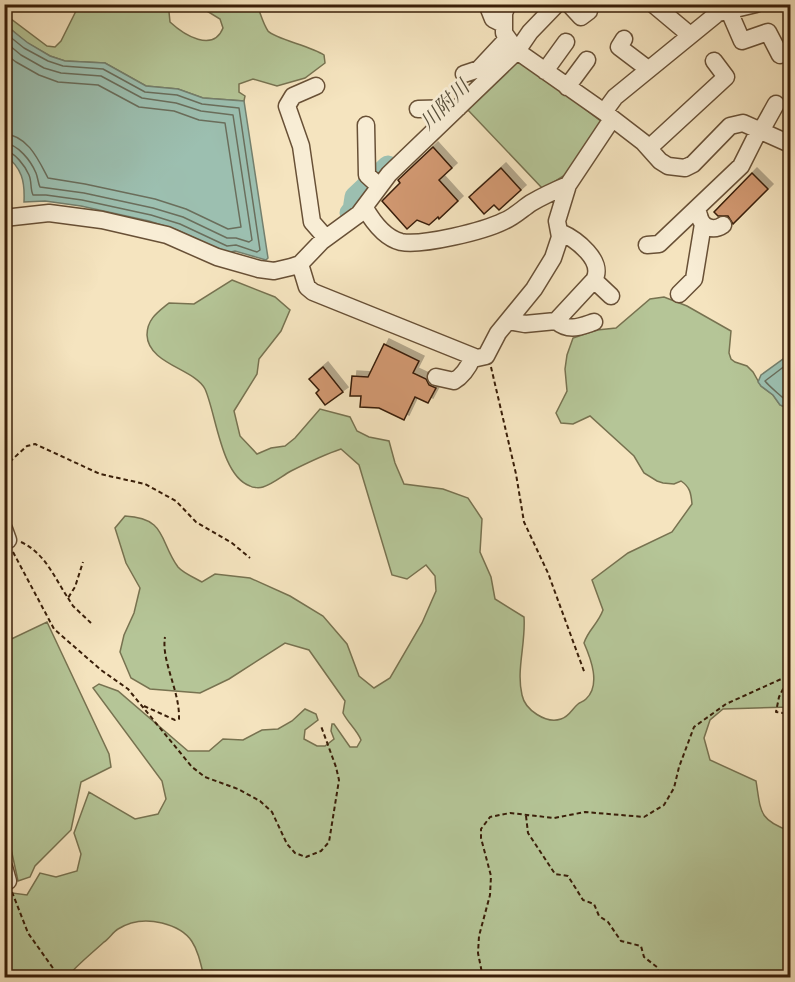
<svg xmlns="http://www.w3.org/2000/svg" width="795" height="982" font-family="Vollkorn,'Noto Serif JP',serif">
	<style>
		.green { fill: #b5c597; stroke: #777250; stroke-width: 1.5 }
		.water { fill: #9cbfb0; stroke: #747f6d; stroke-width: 1.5 }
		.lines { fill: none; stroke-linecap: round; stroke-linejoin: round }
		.shore { stroke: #6a6e5c; stroke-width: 1.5 }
		.river { stroke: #9cbfb0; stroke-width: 21 }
		.building { fill: #d19871; stroke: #391e08; stroke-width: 1.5; filter: url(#shadow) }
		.minor-casing { stroke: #685036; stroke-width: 19 }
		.path { stroke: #391e08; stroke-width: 2; stroke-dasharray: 4.5 3; stroke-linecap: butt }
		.minor { stroke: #f8edd5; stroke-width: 16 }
		.labels { text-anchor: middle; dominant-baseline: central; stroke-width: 5; stroke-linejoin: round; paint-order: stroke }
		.water-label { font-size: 20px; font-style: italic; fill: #574e3a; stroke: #f8edd5 }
	</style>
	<defs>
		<filter id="shadow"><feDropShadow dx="5" dy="-5" stdDeviation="0" flood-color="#0004"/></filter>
	</defs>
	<rect width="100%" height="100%" fill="#f5e4bf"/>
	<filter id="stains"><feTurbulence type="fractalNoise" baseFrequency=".00333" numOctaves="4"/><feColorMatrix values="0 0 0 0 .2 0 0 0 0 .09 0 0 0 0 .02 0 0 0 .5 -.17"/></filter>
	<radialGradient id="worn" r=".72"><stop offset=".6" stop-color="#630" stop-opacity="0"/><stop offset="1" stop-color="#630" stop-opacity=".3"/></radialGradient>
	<path class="green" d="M79,5h95l-5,7 1,10c14,13 43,31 53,6l-3,-9 -23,-14h60c3,7 6,19 11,26 7,8 43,15 56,24l1,8 -20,15 -28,8 -24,-7 -14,5v8l6,4 -1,5 -41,-3 -25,-9 -32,-3 -41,-23 -40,-2 -15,-5 -23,-13 -22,-19 -1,-6 7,1 36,27 8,1 6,-6z
		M521,62l7,4 74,56 -37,53 -22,14 -76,-80 46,-45z
		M232,280l43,17 15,13 -9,21 -22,28 -2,15 -23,37 6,25 17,18 14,-6 14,-2 10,-8 25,-29 30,8 7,14 12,6 20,4 6,22 9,21 39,5 25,9 14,21 -2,33 11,25 4,22 29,18c2,26 -8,53 -2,78 3,15 24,29 39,24 8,-2 11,-10 17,-15 2,-2 5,-2 8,-5 15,-14 5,-40 -2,-56 4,-13 14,-19 19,-33l-11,-30 36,-27 44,-21 20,-28c-1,-11 -2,-17 -11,-23l-7,3 -11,-1 -6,-2 -13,-8 -10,-17 -44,-40 -17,8 -12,-1 -5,-10 11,-22 -2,-22 2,-14 6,-17 24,-8 19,-2 34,-29 14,-2 23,9 44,25 -2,22 2,6 4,3 12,4 6,6 8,14 12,9 7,10 10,4v298l-67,2 -13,11 -6,18 6,22 46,21c5,30 2,39 34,50v146h-586c-7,-29 -10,-46 -42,-54 -16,-4 -30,-3 -44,6 -5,3 -9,10 -14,13 -13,12 -26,22 -37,35l-62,1v-86l22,3 13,-22 16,4 21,-6 4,-17 -7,-21 15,-41 46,27 23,-5 8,-15 -4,-18 -69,-93 6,-4 19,7 70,60h21l14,-12 20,1 19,-10 16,-1 14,-8 13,-12 11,5 2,6 -13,10 -1,9 13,7h8l9,-7 -3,-8 1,-7h2l16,23h7l4,-7c-4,-10 -13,-17 -18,-27l2,-12 -36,-51 -24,-7 -56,36 -29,14 -50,-4 -19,-11 -11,-26 4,-17 10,-22 6,-25 -14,-25 -11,-35 10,-12c42,2 34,25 53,51 5,6 17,11 24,15l13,-8 35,4 40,18 33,20 24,28 12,32 15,12 16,-10 32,-55 14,-32 -1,-15 -9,-11 -19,14 -15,-4 -33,-110 -18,-16c-18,6 -34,14 -50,22 -9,5 -18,13 -28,16 -3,1 -10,1 -13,-1 -29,-10 -34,-73 -45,-97 -10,-20 -57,-25 -58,-54 0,-16 11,-23 22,-32l25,1z
		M47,622l62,132 2,13 -30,15 -10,48 -36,36 -5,11 -12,4 -13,-60v-179z"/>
	<path class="water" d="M4,24l24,19 22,13 15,5 40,2 41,23 32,3 25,9 41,3 24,157 -2,2 -31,-9 -8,2 -50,-23 -28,-9 -68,-15 -36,-5 -21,1c1,-21 -2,-34 -19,-47z
		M790,354v55l-10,-4 -7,-10 -12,-9 -3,-4 3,-7z"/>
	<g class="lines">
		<path class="shore" d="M4,32l20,16 24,13 15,5 40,3 42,23 32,3 25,9 37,4 21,142 -3,2 -21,-7 -9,1 -47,-22 -29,-9 -69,-15 -36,-5h-13c-3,-6 -1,-13 -4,-20 -4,-9 -14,-23 -25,-25
			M4,41l17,14 23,13 17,5 40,3 41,22 34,5 25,8 32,4 19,125 -3,2 -13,-4h-9l-44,-21 -30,-9 -69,-15 -44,-6c-2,-4 -2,-9 -4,-14 -5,-12 -18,-29 -32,-30
			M4,53l12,9 23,13 19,7 40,3 41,22 35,4 25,9 26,3 16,104 -13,2 -42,-20 -31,-10 -70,-15 -37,-6c-9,-17 -20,-43 -44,-44
			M790,362l-25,19c3,4 21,20 25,22"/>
		<path class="river" d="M350,213l3,-3 2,-13 33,-31"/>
	</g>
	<path class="building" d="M433,147l19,21 -13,12 19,21 -19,18 -1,-2 -9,8 -12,-5 -10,9 -25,-28 18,-18 -2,-3z
		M501,168l20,22 -22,20 -5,-5 -10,9 -15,-17z
		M752,173l16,16 -35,35 -5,-8h-10l-4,-4z
		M384,344l35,17 -6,12 13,6 3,6 7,3 -8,15 -13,-6 -11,23 -25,-12 -19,-1 1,-11h-11l2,-20 16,1z
		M323,367l20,25 -18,13 -9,-12 3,-3 -10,-11z"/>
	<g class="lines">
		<g class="minor-casing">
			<path id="minor" d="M487,4l6,15 10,5
				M508,4l-4,9v20l13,18 87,61 39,30 17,19 8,5 17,2 8,-4 37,-38 13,-3 47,21
				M569,4l12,13 8,-6
				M653,4l37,31
				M729,11l13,30 26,-9 12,23
				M624,39l-5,8 29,22
				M545,71l21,-29
				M464,74l15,-5 28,-30
				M316,86l-23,10 -6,10 14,40 11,76 14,16
				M567,87l20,-27
				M418,109l40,-1
				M604,112l11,-15 103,-84 38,-9
				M366,125l1,50 12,11
				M761,131l15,-27
				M649,148l77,-71 -12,-16
				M365,208c8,14 20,30 36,34 22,4 83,-11 103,-21 10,-4 18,-12 27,-18 12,-7 25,-13 37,-18
				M699,215c2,12 14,17 24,10
				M4,218l45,-5 53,7 65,15 50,22 42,12 15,2 17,-4 9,-3 22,-23 37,-27 30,-40 128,-123 13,-19 27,-28
				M647,245l12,-1 82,-78 18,-36
				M300,264l7,23 6,5 164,66 9,-2 12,-23 36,-44 19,-31 7,-21 -3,-16 11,-36 44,-66
				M594,280l17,16
				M679,294l15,-15 9,-55
				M508,321l17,3 31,-3 38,-41c11,-19 -18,-41 -34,-48
				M556,321c13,11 23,6 38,1
				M436,377l18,4c9,-5 15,-15 19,-24
				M4,529l4,11
				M4,867l4,14"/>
		</g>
		<path class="path" d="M491,367l25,107 8,48 24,51 37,101
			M4,467l23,-21 8,-2 65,30 45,10 31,17 20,21 36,21 18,15
			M21,542c24,11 33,35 47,56l7,-11 8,-25
			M13,552l41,77 47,41 27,19 64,78 13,10 33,12 22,12 12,11 15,32 8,9 11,4 15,-6 8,-9 10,-62 -3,-13 -15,-41
			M68,598l5,8 18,17
			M144,706l31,14 4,-1c1,-28 -18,-58 -14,-82
			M526,816l2,17 27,41 13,2 15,24 11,4 5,12 9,6 13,19 20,5 3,11 13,10 3,11
			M12,892l16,41 32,45
			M483,978l-5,-25 1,-17 11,-41 1,-19 -10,-38v-9l9,-12 20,-4 44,5 31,-6 59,5 20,-12 10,-17 5,-21 15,-40 32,-23 64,-29 -11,22 -3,15 14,2"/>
		<use href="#minor" class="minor"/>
	</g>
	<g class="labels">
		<g class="water-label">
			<text transform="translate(446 106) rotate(-45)">川附川</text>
		</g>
	</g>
	<rect width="795" height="982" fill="none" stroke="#f5e4bf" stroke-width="24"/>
	<rect x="6" y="6" width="783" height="970" fill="none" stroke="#391e08" stroke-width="3"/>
	<rect x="12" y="12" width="771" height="958" fill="none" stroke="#391e08" stroke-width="1.5"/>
	<rect width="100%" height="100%" filter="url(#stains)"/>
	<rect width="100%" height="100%" fill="url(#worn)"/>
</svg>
